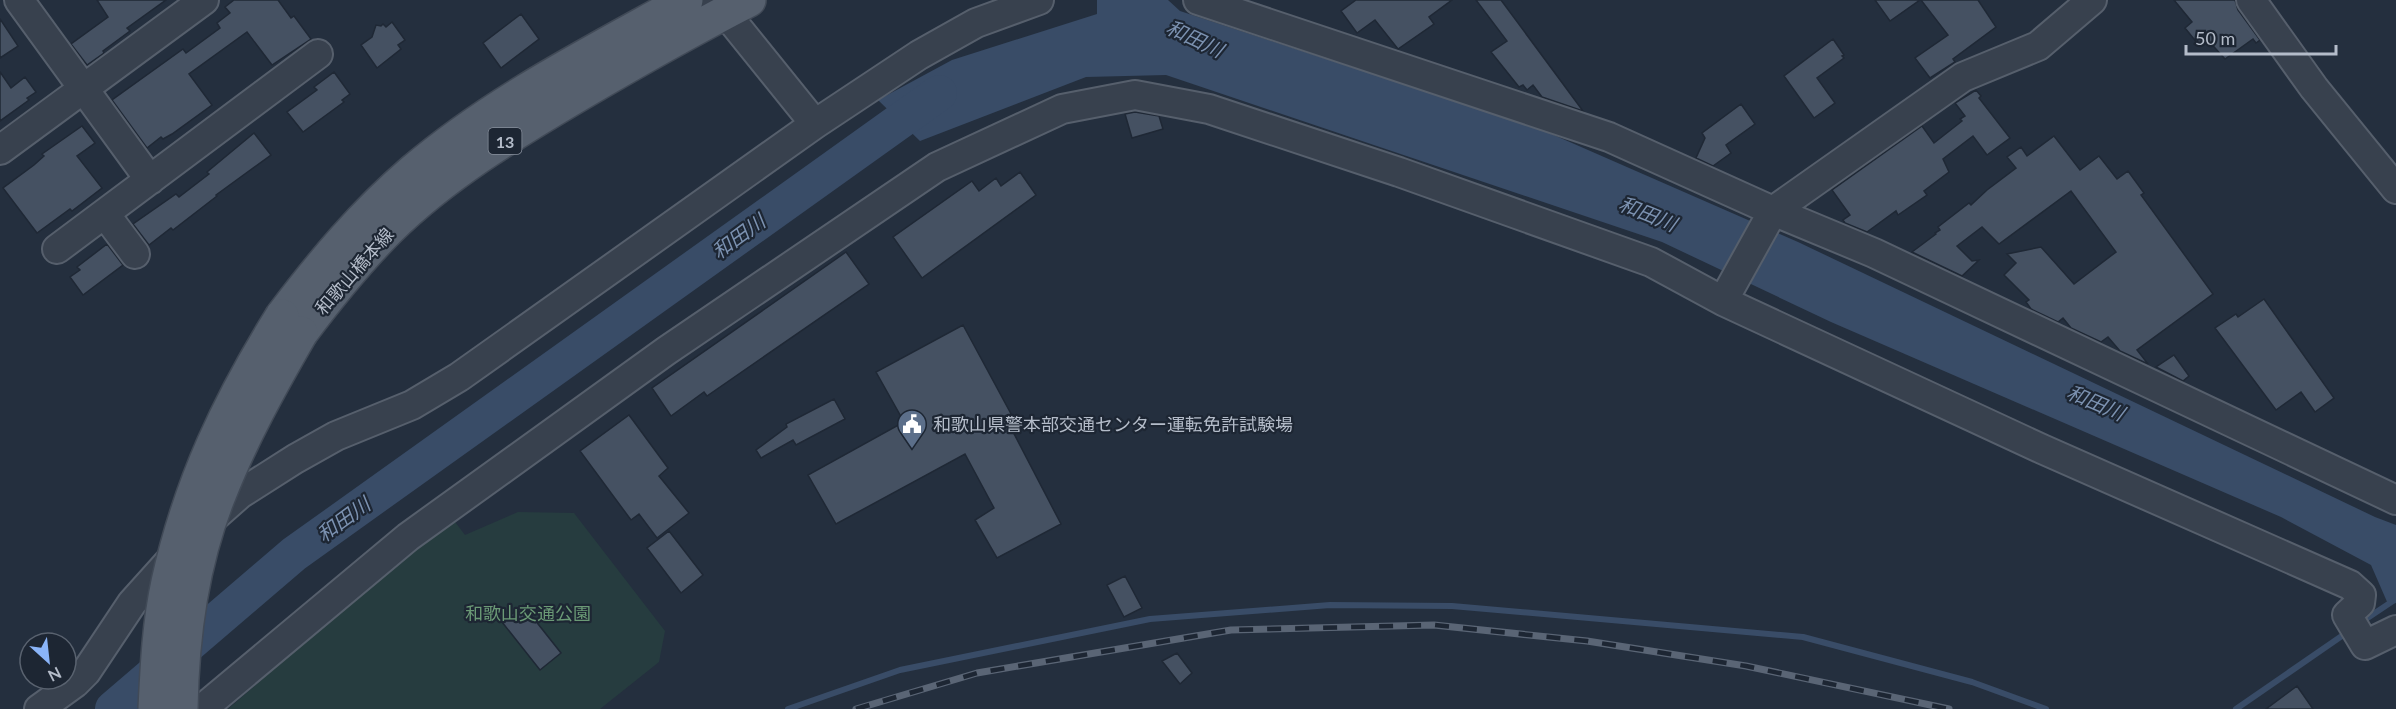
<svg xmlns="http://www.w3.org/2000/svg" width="2396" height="709" font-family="Lato,'Noto Sans JP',sans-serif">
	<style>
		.green { fill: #263c3f }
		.water { fill: #394c67 }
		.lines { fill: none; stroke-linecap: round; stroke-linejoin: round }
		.stream { stroke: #394c67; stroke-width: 6 }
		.river { stroke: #394c67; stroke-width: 36 }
		.building { fill: #455162; stroke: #1f2835; stroke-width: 1.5 }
		.minor-casing { stroke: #565f6c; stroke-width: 32 }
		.major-casing { stroke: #414a57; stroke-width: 36 }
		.minor { stroke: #38414e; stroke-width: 28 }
		.major { stroke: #56606e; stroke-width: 33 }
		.rail-casing { stroke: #5a6575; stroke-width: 7 }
		.rail { stroke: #1d2633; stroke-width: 4.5; stroke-dasharray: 14; stroke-linecap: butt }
		.major-bridge-casing { stroke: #414a57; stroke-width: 36; stroke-linecap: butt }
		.major-bridge { stroke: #56606e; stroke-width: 33 }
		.labels { text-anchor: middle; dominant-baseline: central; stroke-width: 4.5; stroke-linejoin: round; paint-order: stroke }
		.shield { fill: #1d2633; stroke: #878f9c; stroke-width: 1.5 }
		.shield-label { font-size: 16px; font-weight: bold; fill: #b4bcc9 }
		.street-label { font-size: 18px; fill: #b4bcc9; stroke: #1d2633 }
		.poi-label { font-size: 18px; fill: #b4bcc9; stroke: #1d2633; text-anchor: start }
		.park-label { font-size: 18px; fill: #6b9a76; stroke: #1d2633 }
		.water-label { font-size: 20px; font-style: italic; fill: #7c92b1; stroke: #1d2633 }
	</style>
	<rect width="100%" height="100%" fill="#242f3e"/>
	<path class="green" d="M518,512l56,1 91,118 -6,31 -59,47h-372l153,-133 71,-58 13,17z"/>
	<path class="water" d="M1097,0h71l12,11 360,118 258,113 577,275 21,8v78l-8,1 -17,-39 -90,-48 -450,-195 -169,-80 -496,-167 -80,2 -166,64 -42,-41 74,-40 145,-46z"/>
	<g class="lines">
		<path class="stream" d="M2360,623l36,-24
			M788,709l112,-39 250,-51 180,-14 122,1 351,31 169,45 74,27
			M2236,709l113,-78"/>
		<path class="river" d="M113,709l181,-155 645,-461"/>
	</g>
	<path class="building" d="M97,0h69l-39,28 3,3 -27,20 1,2 -17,12 -16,-21 37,-27z
		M234,0h44l13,18 3,-2 17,23 -39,26 -25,-33 -58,42 23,31 -40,29 -9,5 -2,-2 -14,11 -35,-48 71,-51 3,4 34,-25 -3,-5 13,-10 -5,-6z
		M1356,0h96l-23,17 5,7 -36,25 -23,-29 -18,13 -16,-22z
		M1476,0h25l82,111 -41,-14 -9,-12 -6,5 -4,-5 -4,2 -28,-35 16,-11z
		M1875,0h45l-30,21z
		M1921,0h57l18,27 -43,32 2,3 -25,16 -15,-20 33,-23z
		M2174,0h61l3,10 22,30 -4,3 -3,-4 -28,20 -19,-21 -8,6 -13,-16 7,-6z
		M521,14l18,25 -38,29 -18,-25z
		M0,19l18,27 -18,12z
		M392,22l13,18 -7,5 3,4 -24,19 -16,-23 11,-8 4,-12 5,1 2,-2 3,3z
		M1833,39l11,16 -2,1 2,2 -27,20 18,25 -21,15 -30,-42z
		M0,72l11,16 14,-11 11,15 -9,6 2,2 -29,21z
		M334,72l16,22 -8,6 2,2 -41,30 -16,-20 30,-22 -3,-3z
		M1976,90l5,6 -2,2 31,40 -23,17 -14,-19 -30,23 6,13 -25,19 3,4 -29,20 -2,-4 -29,21 -22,-9 -2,-3 7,-5 -18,-25 90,-64 12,17 28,-22 -2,-2 5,-3 -10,-13z
		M1741,104l14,20 -29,21 5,8 -18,13 -17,-8 9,-20 -3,-5z
		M1135,112l24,4 4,13 -31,9 -7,-24z
		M82,126l13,17 -18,13 25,32 -30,23 -2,-2 -33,24 -34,-45 31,-23 10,-9 -2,-2z
		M254,133l17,22 -55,40 1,1 -44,34 -2,-2 -22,17 -16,-21 43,-30 3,3 30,-23 -2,-2z
		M2054,136l26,34 19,-14 18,23 11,-8 16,22 -3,2 72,99 -76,56 11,14 -28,-13 -12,-14 -7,5 -30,-14 -8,-10 -5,4 -27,-13 -5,-7 3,-2 -25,-25 12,-12 -9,-9 34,-7 33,37 42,-32 -45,-61 -72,53 -17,-17 -25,19 15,15 7,-1 -17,16 -50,-24 24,-18 -1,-1 5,-3 -2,-3 31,-24 2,2 16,-15 29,-22 -9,-11 14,-10 6,9z
		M1020,172l16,23 -114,83 -29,-41 79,-56 7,10 17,-13 5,8z
		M107,244l16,21 -40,30 -13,-18 10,-7 -3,-3z
		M846,252l23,32 -162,112 -3,-4 -33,24 -19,-28z
		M2264,299l70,99 -19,14 -14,-20 -25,18 -61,-82 21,-14 2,3z
		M963,325l54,100 -6,3 50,96 -64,34 -22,-38 19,-12 -29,-54 -129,70 -28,-49 96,-53 -28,-50z
		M2174,355l15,21 -6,5 -27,-14z
		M834,399l11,20 -49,26 -3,-5 -32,18 -5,-8 31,-23 -1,-3z
		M629,415l39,53 -9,8 30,37 -32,25 -18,-24 -8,6 -51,-69z
		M669,531l34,44 -22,18 -34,-45z
		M1125,576l17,32 -18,9 -17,-32z
		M523,605l38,48 -21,17 -38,-48z
		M1177,653l15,20 -12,11 -18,-23z
		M2297,686l16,23h-47z"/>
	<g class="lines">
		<g class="minor-casing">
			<path id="minor" d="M19,0l131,180
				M715,0l100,124
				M1198,0l411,137 164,74 101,42 522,247
				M2251,0l63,88 82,101
				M0,150l204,-150
				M105,214l30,40
				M57,249l261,-195
				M1723,301l319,148 308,136 11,10 -1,8 -13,12 18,30 31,-15
				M206,524l34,-30 55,-35 41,-23 76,-31 47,-28 356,-253 104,-69 57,-32 63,-23
				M39,709l36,-26 11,-11 46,-69 45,-50
				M202,709l206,-172 258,-186 271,-184 125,-58 73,-14 74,14 190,63 252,90 72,39 50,-90 190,-134 75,-31 54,-46"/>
		</g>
		<g class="major-casing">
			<path id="major" d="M282,316c40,-53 81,-102 131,-145 82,-70 180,-119 273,-171
				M301,333c27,-36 56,-72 88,-104 55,-54 123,-95 189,-134 56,-33 113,-65 171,-95"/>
		</g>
		<use href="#minor" class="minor"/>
		<use href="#major" class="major"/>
		<g class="rail-casing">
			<path id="rail" d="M856,709l121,-36 254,-43 203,-5 153,16 159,25 203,43"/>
		</g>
		<use href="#rail" class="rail"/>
		<g class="major-bridge-casing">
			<path id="major-bridge" d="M155,709c2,-42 4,-86 13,-127 22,-99 61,-181 114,-266
				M181,709c1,-73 11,-148 39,-216 22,-56 51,-108 81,-160"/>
		</g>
		<use href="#major-bridge" class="major-bridge"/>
	</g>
	<defs>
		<g id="civic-pin" transform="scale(1.5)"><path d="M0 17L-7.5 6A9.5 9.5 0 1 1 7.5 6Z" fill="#5c6f8a" stroke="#1d2633"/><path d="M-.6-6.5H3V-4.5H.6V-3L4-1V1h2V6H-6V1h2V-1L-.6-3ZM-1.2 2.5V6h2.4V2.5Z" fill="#fff"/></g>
	</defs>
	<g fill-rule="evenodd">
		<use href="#civic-pin" x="912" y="424"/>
	</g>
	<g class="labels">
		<rect class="shield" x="488.5" y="128" width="33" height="26" rx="4.5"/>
		<g class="shield-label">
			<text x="505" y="141">13</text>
		</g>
		<g class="street-label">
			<text transform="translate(354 271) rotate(-49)">和歌山橋本線</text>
		</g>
		<g class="poi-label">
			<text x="933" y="424">和歌山県警本部交通センター運転免許試験場</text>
		</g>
		<g class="park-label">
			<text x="528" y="613">和歌山交通公園</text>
		</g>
		<g class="water-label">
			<text transform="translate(1195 38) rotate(25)">和田川</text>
			<text transform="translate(1648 213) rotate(22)">和田川</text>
			<text transform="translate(738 236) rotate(-36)">和田川</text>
			<text transform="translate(2096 402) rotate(23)">和田川</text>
			<text transform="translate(343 519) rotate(-36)">和田川</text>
		</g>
	</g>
	<g transform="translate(48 661) rotate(153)"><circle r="28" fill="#1d2633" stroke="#59626f" stroke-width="1.5"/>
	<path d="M0-4.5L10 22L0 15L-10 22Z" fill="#8ab4f8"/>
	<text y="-9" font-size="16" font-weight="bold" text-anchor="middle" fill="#b4bcc9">N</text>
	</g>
	<path d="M2186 45v9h150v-9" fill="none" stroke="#b4bcc9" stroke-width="3"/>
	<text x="2195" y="45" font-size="18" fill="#b4bcc9" stroke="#1d2633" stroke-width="4.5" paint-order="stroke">50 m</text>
</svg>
